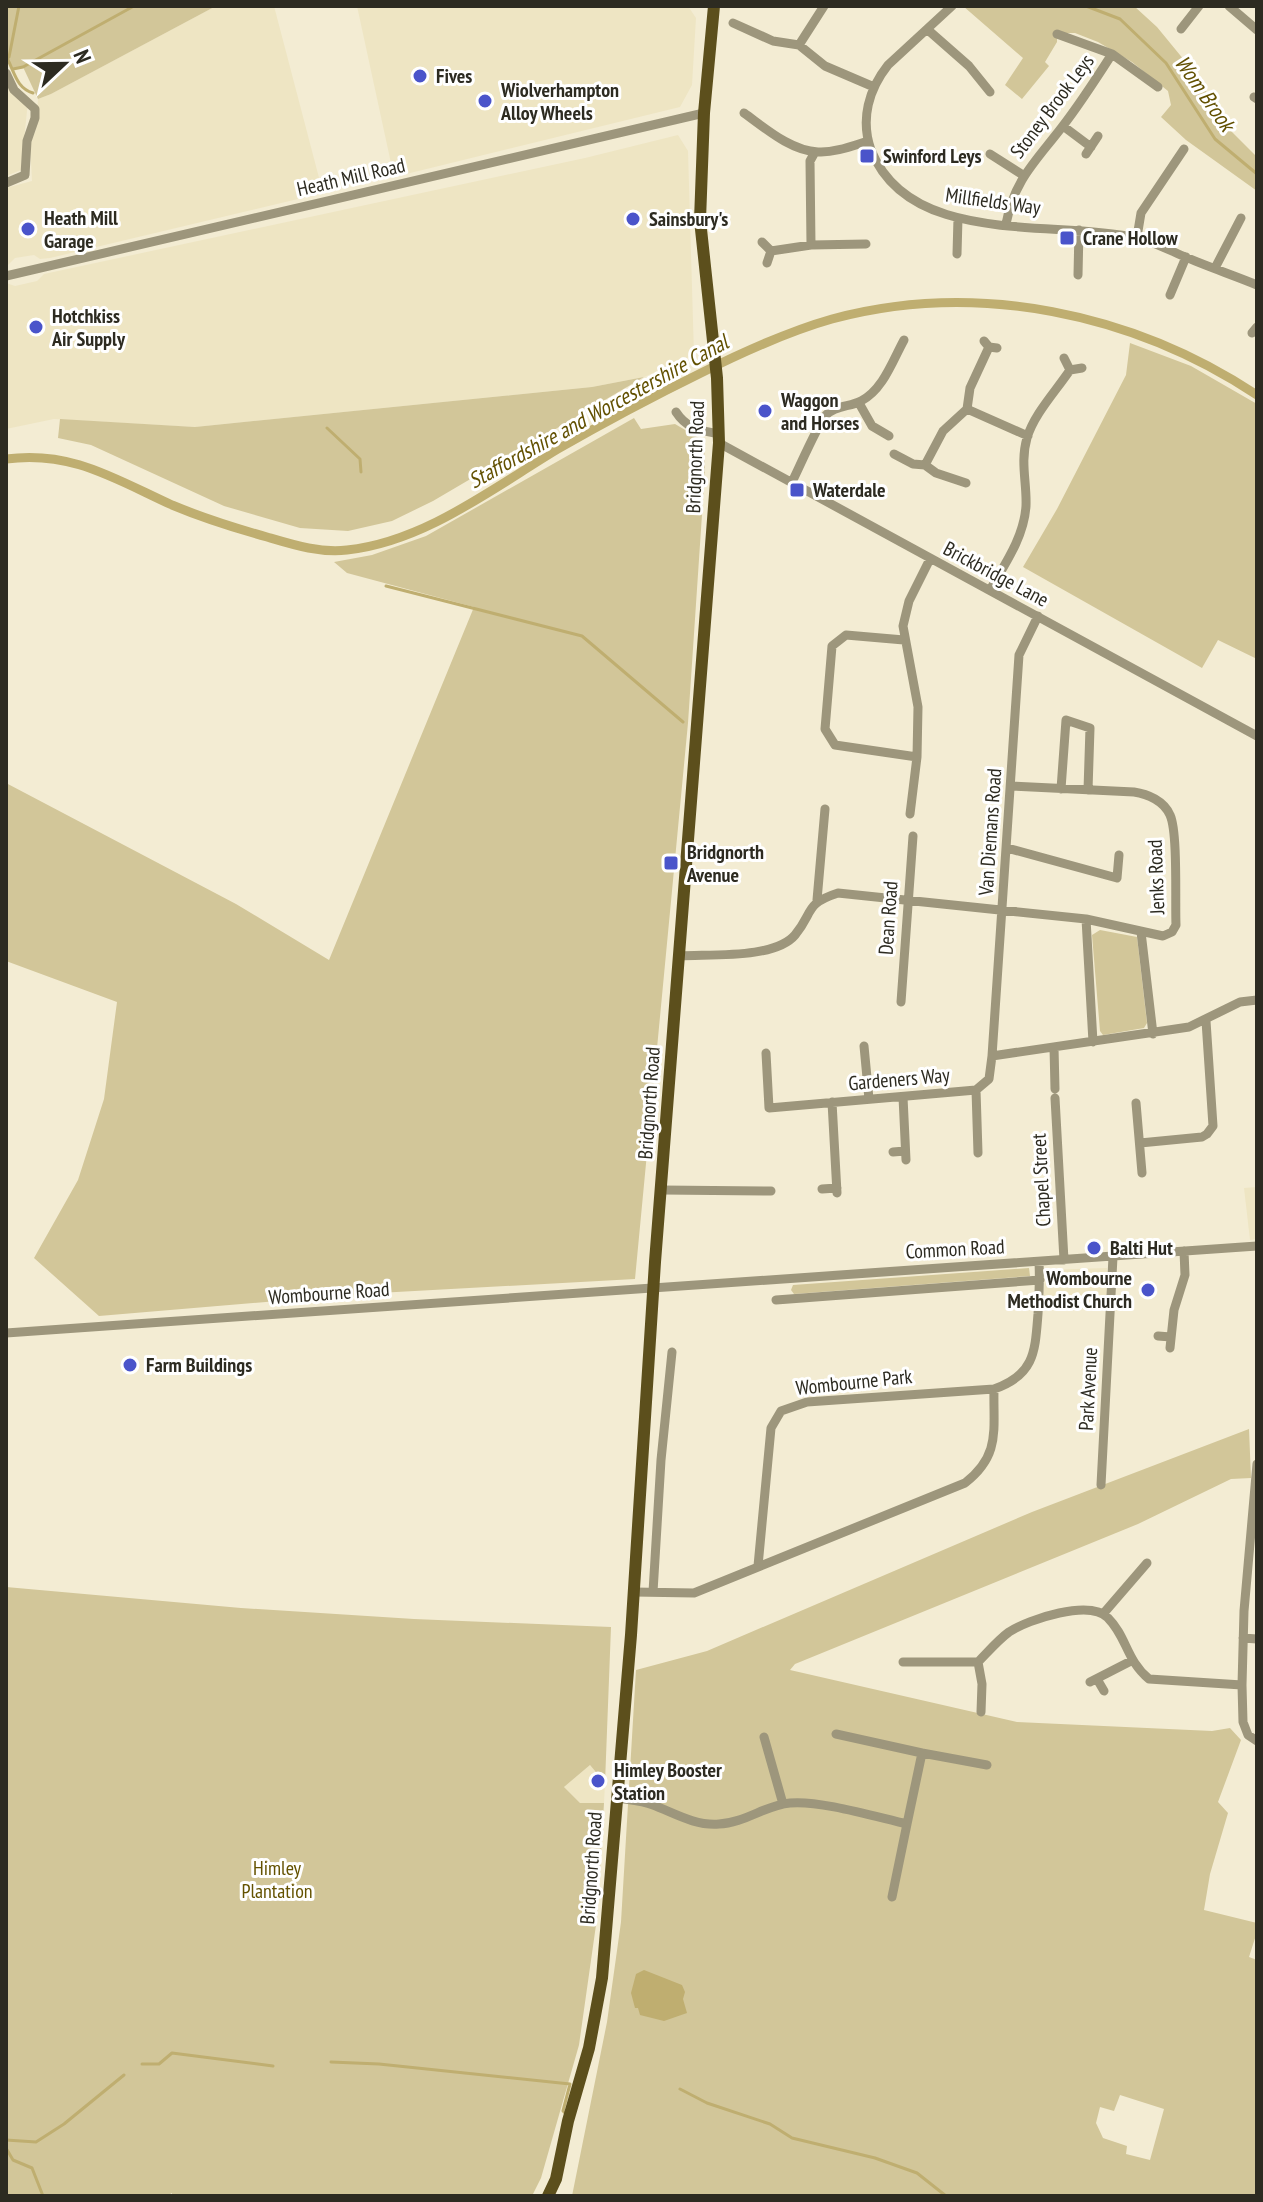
<svg xmlns="http://www.w3.org/2000/svg" width="1263" height="2202" font-family="'PT Sans Narrow',sans-serif">
	<style>
		.built { fill: #eee5c3 }
		.green { fill: #d2c699; fill-rule: evenodd }
		.water { fill: #bfae70 }
		.lines { fill: none; stroke-linecap: round; stroke-linejoin: round }
		.stream { stroke: #bfae70; stroke-width: 3 }
		.canal { stroke: #bfae70; stroke-width: 9 }
		.minor { stroke: #9d967c; stroke-width: 9 }
		.major { stroke: #5c4f1c; stroke-width: 12 }
		.poi-dot { fill: #4a54ca; stroke: #fff; stroke-width: 3 }
		.labels { text-anchor: middle; dominant-baseline: central; stroke-width: 6; stroke-linejoin: round; paint-order: stroke }
		.poi-label { font-size: 20px; font-weight: bold; fill: #2d2b21; stroke: #fff; text-anchor: start }
		.street-label { font-size: 20px; fill: #2d2b21; stroke: #fff }
		.park-label { font-size: 20px; fill: #645201; stroke: #fff }
		.water-label { font-size: 22px; font-style: italic; fill: #625000; stroke: #fff }
	</style>
	<rect width="100%" height="100%" fill="#f3ecd3"/>
	<path class="built" d="M216,6h58l49,187 -273,65 -10,1 -6,-4 -19,3 -9,9v-79l26,-7 -2,-38 6,-13 2,-31 13,-5z
		M357,6h331l8,12 -4,67 -12,22 -286,70z
		M6,70l22,31 -7,69 -15,6z
		M678,135l10,16 6,204 -50,22 -52,10 -397,40 -141,-8 -48,10v-146l9,3 22,-5 7,-7 541,-116z
		M1257,1187v52l-7,1 -6,-52z
		M1107,1268l-1,42 -64,-2 4,-38z
		M590,1765l15,18 -1,20h-24l-16,-16z"/>
	<path class="green" d="M6,6h210l-165,88 -13,5 -15,-32 -10,2 -7,-9z
		M963,6h171l23,21 41,50 28,49 31,31v34l-71,-51 -25,-23 10,-12 -3,-14 -36,-29 -34,-20 -23,-9h-18v9l-12,20 4,4 -27,33 -17,-14 18,-27z
		M1130,343l61,23 66,38v255l-39,-19 -16,28 -179,-101 34,-58 69,-134z
		M644,377l-211,124 -41,20 -44,10 -48,-3 -76,-22 -133,-61 -33,-7 2,-19 135,8 397,-40z
		M634,418l7,11 34,-5 29,17 1,29 -17,253 -53,556 -275,15 -261,22 -65,-58 44,-78 26,-81 13,-97 -111,-41v-178l230,121 93,56 145,-353 -127,-34 -13,-11 38,-7 54,-19z
		M1100,930l37,7 10,86 -3,5 -41,7 -3,-4 -8,-96z
		M1029,1268l1,8 -236,18 -3,-4 2,-5z
		M1249,1429l2,49 -20,1 -93,45 -343,140 -5,6 227,52 195,9 18,-3 11,12 -23,62 10,11 -18,61 -6,36 53,13v9l-8,25 8,3v236h-685l35,-174 14,-100 15,-252 71,-19 325,-139zM1120,2095l44,14 -14,51 -24,-6 1,-8 -24,-8 -7,-15 4,-16 14,4z
		M6,1587l235,21 173,11 197,8 -6,156 -15,-18 -26,22 16,16h24l-7,115 -18,127 -38,133 -9,18h-360v-3l-6,3h-160z"/>
	<path class="water" d="M644,1970l38,15 3,7 -2,7 4,14 -23,8 -24,-6 -2,-7h-3l-4,-15 5,-19z"/>
	<g class="lines">
		<path class="stream" d="M1086,6l34,13 46,44 49,76 42,35
			M6,59l3,-2 10,-51
			M8,60c7,14 9,28 25,33
			M13,69l10,-2 111,-61
			M327,428l33,31 1,13
			M386,586l196,50 101,86
			M331,2062l48,2 191,20 -7,27 2,2
			M142,2064h17l13,-11 101,13
			M680,2089l27,14 63,21 22,14 83,20 42,15 29,23
			M6,2140l30,2 28,-18 60,-49
			M6,2148l7,12 19,8 11,28"/>
		<path class="canal" d="M6,459c65,-9 109,20 166,46 31,13 63,23 95,32 27,8 52,16 80,13 77,-8 146,-62 211,-101 47,-27 94,-52 143,-76 42,-21 85,-41 131,-54 145,-39 301,-6 425,76"/>
		<path class="minor" d="M952,6l-64,59c-19,24 -28,54 -17,85 38,96 179,70 262,87 17,3 34,12 50,19 25,11 50,19 74,29
			M1229,6l28,24
			M733,23l40,18 26,4 26,21 49,21
			M1181,29l18,-23
			M928,30l41,36 21,26
			M1057,34l55,20 46,33
			M799,45l25,-39
			M6,73l8,17 21,19v9l-8,23 -2,34 -19,8
			M1254,97l3,2
			M744,113c21,15 47,38 74,39 16,1 34,-6 50,-11
			M1063,126l28,21
			M990,154l33,21
			M1086,154l12,-18
			M1006,224c8,-44 30,-63 56,-97 18,-23 34,-48 50,-73
			M1137,237l4,-24 43,-64
			M762,242l9,9 -4,12
			M811,245l-1,-84 5,-9
			M771,251l40,-6 55,-1
			M957,254l1,-36
			M1215,268l26,-50
			M1078,275l1,-45
			M6,276l698,-163
			M1170,295l16,-38
			M1252,333l5,-6
			M984,341l5,6 8,1
			M989,347l-19,41 -3,21 61,27
			M1064,358l6,12 12,-2
			M859,403l13,23 17,10
			M676,412c11,17 24,18 43,22
			M719,443l538,293
			M894,454l19,10 12,1 11,8 30,10
			M925,465l18,-34 24,-22
			M792,482c7,-14 26,-58 34,-67 10,-10 24,-8 35,-14 22,-11 32,-41 43,-61
			M990,590c15,-26 34,-53 36,-84 1,-23 -6,-44 1,-68 7,-24 29,-47 43,-68
			M904,640l-58,-5 -14,11 -7,83 10,16 82,12 1,-50 -15,-81 6,-25 21,-42
			M1061,789l5,-69 24,8 -2,62
			M910,814l7,-57
			M1007,848l110,30 2,-23
			M817,900l8,-91
			M1086,919l7,123
			M1141,932l12,102
			M680,956c30,-2 95,3 115,-21 19,-23 9,-31 43,-42l248,26 77,17 9,-4 4,-7c-1,-23 2,-93 -6,-110 -6,-14 -22,-21 -36,-23l-123,-6
			M901,1002l12,-166
			M864,1046l5,53
			M1054,1047l1,42
			M766,1053l3,55 207,-18 13,-11 3,-23 197,-29 51,-25 17,-2
			M992,1056l27,-401 19,-39
			M976,1090l2,63
			M903,1097l3,63
			M1055,1098l9,162
			M832,1102l5,91
			M1136,1103l6,70
			M1140,1143l62,-6 5,-3 6,-8 -7,-105
			M893,1152l12,-1
			M822,1189l15,-1
			M662,1190l109,1
			M776,1300l264,-20
			M6,1333l1251,-87
			M1158,1336l13,1
			M1170,1348l4,-38 11,-35 -1,-24
			M1257,1464l-13,147 -2,74 1,37 5,13 9,6
			M1101,1485l12,-228
			M758,1566l13,-138 10,-17 26,-9 187,-13c41,-14 41,-38 44,-75 1,-17 2,-34 1,-51
			M634,1592l60,1 271,-110c36,-28 28,-53 29,-94
			M653,1592l8,-132 11,-108
			M1103,1614l44,-51
			M1243,1638l14,1
			M903,1662h75c10,-10 20,-22 31,-30 20,-13 81,-33 99,-14 19,19 18,42 41,61l93,6
			M978,1662l4,22 -1,28
			M1097,1679l7,12
			M1090,1682l41,-21
			M764,1737l19,67
			M922,1753l65,12
			M617,1798c12,2 25,3 36,7 21,8 42,21 66,19 25,-1 47,-19 71,-21 29,-3 86,14 117,21l15,-71 -86,-19
			M892,1897l15,-73"/>
		<path class="major" d="M548,2196l8,-17 12,-58 21,-73 13,-70 29,-343 24,-373 64,-819 -2,-65 -17,-158 4,-107 10,-107"/>
	</g>
	<g class="poi-dot">
		<circle cx="420" cy="76" r="8"/>
		<circle cx="485" cy="101" r="8"/>
		<rect x="859" y="148" width="16" height="16" rx="4"/>
		<circle cx="633" cy="219" r="8"/>
		<circle cx="28" cy="229" r="8"/>
		<rect x="1059" y="230" width="16" height="16" rx="4"/>
		<circle cx="36" cy="327" r="8"/>
		<circle cx="765" cy="411" r="8"/>
		<rect x="789" y="482" width="16" height="16" rx="4"/>
		<rect x="663" y="855" width="16" height="16" rx="4"/>
		<circle cx="1094" cy="1248" r="8"/>
		<circle cx="1148" cy="1290" r="8"/>
		<circle cx="130" cy="1365" r="8"/>
		<circle cx="598" cy="1781" r="8"/>
	</g>
	<g class="labels">
		<g class="poi-label">
			<text x="436" y="76">Fives</text>
			<text x="501" y="90">Wiolverhampton<tspan x="501" dy="23">Alloy Wheels</tspan></text>
			<text x="883" y="156">Swinford Leys</text>
			<text x="44" y="218">Heath Mill<tspan x="44" dy="23">Garage</tspan></text>
			<text x="649" y="219">Sainsbury's</text>
			<text x="1083" y="238">Crane Hollow</text>
			<text x="52" y="316">Hotchkiss<tspan x="52" dy="23">Air Supply</tspan></text>
			<text x="781" y="400">Waggon<tspan x="781" dy="23">and Horses</tspan></text>
			<text x="813" y="490">Waterdale</text>
			<text x="687" y="852">Bridgnorth<tspan x="687" dy="23">Avenue</tspan></text>
			<text x="1110" y="1248">Balti Hut</text>
			<text x="1132" y="1278" text-anchor="end">Wombourne<tspan x="1132" dy="23">Methodist Church</tspan></text>
			<text x="146" y="1365">Farm Buildings</text>
			<text x="614" y="1770">Himley Booster<tspan x="614" dy="23">Station</tspan></text>
		</g>
		<g class="street-label">
			<text transform="translate(1052 106) rotate(-53)">Stoney Brook Leys</text>
			<text transform="translate(351 177) rotate(-13)">Heath Mill Road</text>
			<text transform="translate(993 201) rotate(8)">Millfields Way</text>
			<text transform="translate(695 457) rotate(-88)">Bridgnorth Road</text>
			<text transform="translate(996 574) rotate(28)">Brickbridge Lane</text>
			<text transform="translate(990 832) rotate(-86)">Van Diemans Road</text>
			<text transform="translate(1156 877) rotate(-92)">Jenks Road</text>
			<text transform="translate(888 918) rotate(-86)">Dean Road</text>
			<text transform="translate(899 1079) rotate(-5)">Gardeners Way</text>
			<text transform="translate(649 1103) rotate(-86)">Bridgnorth Road</text>
			<text transform="translate(1041 1180) rotate(-93)">Chapel Street</text>
			<text transform="translate(955 1249) rotate(-3)">Common Road</text>
			<text transform="translate(329 1293) rotate(-4)">Wombourne Road</text>
			<text transform="translate(854 1382) rotate(-6)">Wombourne Park</text>
			<text transform="translate(1088 1389) rotate(-87)">Park Avenue</text>
			<text transform="translate(591 1868) rotate(-86)">Bridgnorth Road</text>
		</g>
		<g class="park-label">
			<text x="277" y="1868">Himley<tspan x="277" dy="23">Plantation</tspan></text>
		</g>
		<g class="water-label">
			<text transform="translate(1205 93) rotate(55)">Wom Brook</text>
			<text transform="translate(598 411) rotate(-29)">Staffordshire and Worcestershire Canal</text>
		</g>
	</g>
	<rect width="1263" height="2202" fill="none" stroke="#2d2b21" stroke-width="16"/>
	<g transform="translate(64 64) rotate(68)" stroke="#ffffff" stroke-width="6" paint-order="stroke">
	<path d="M0-6L14 30L0 20L-14 30Z" fill="#2d2b21"/>
	<text y="-12" font-size="22" font-weight="bold" text-anchor="middle" fill="#2d2b21">N</text>
	</g>
</svg>
